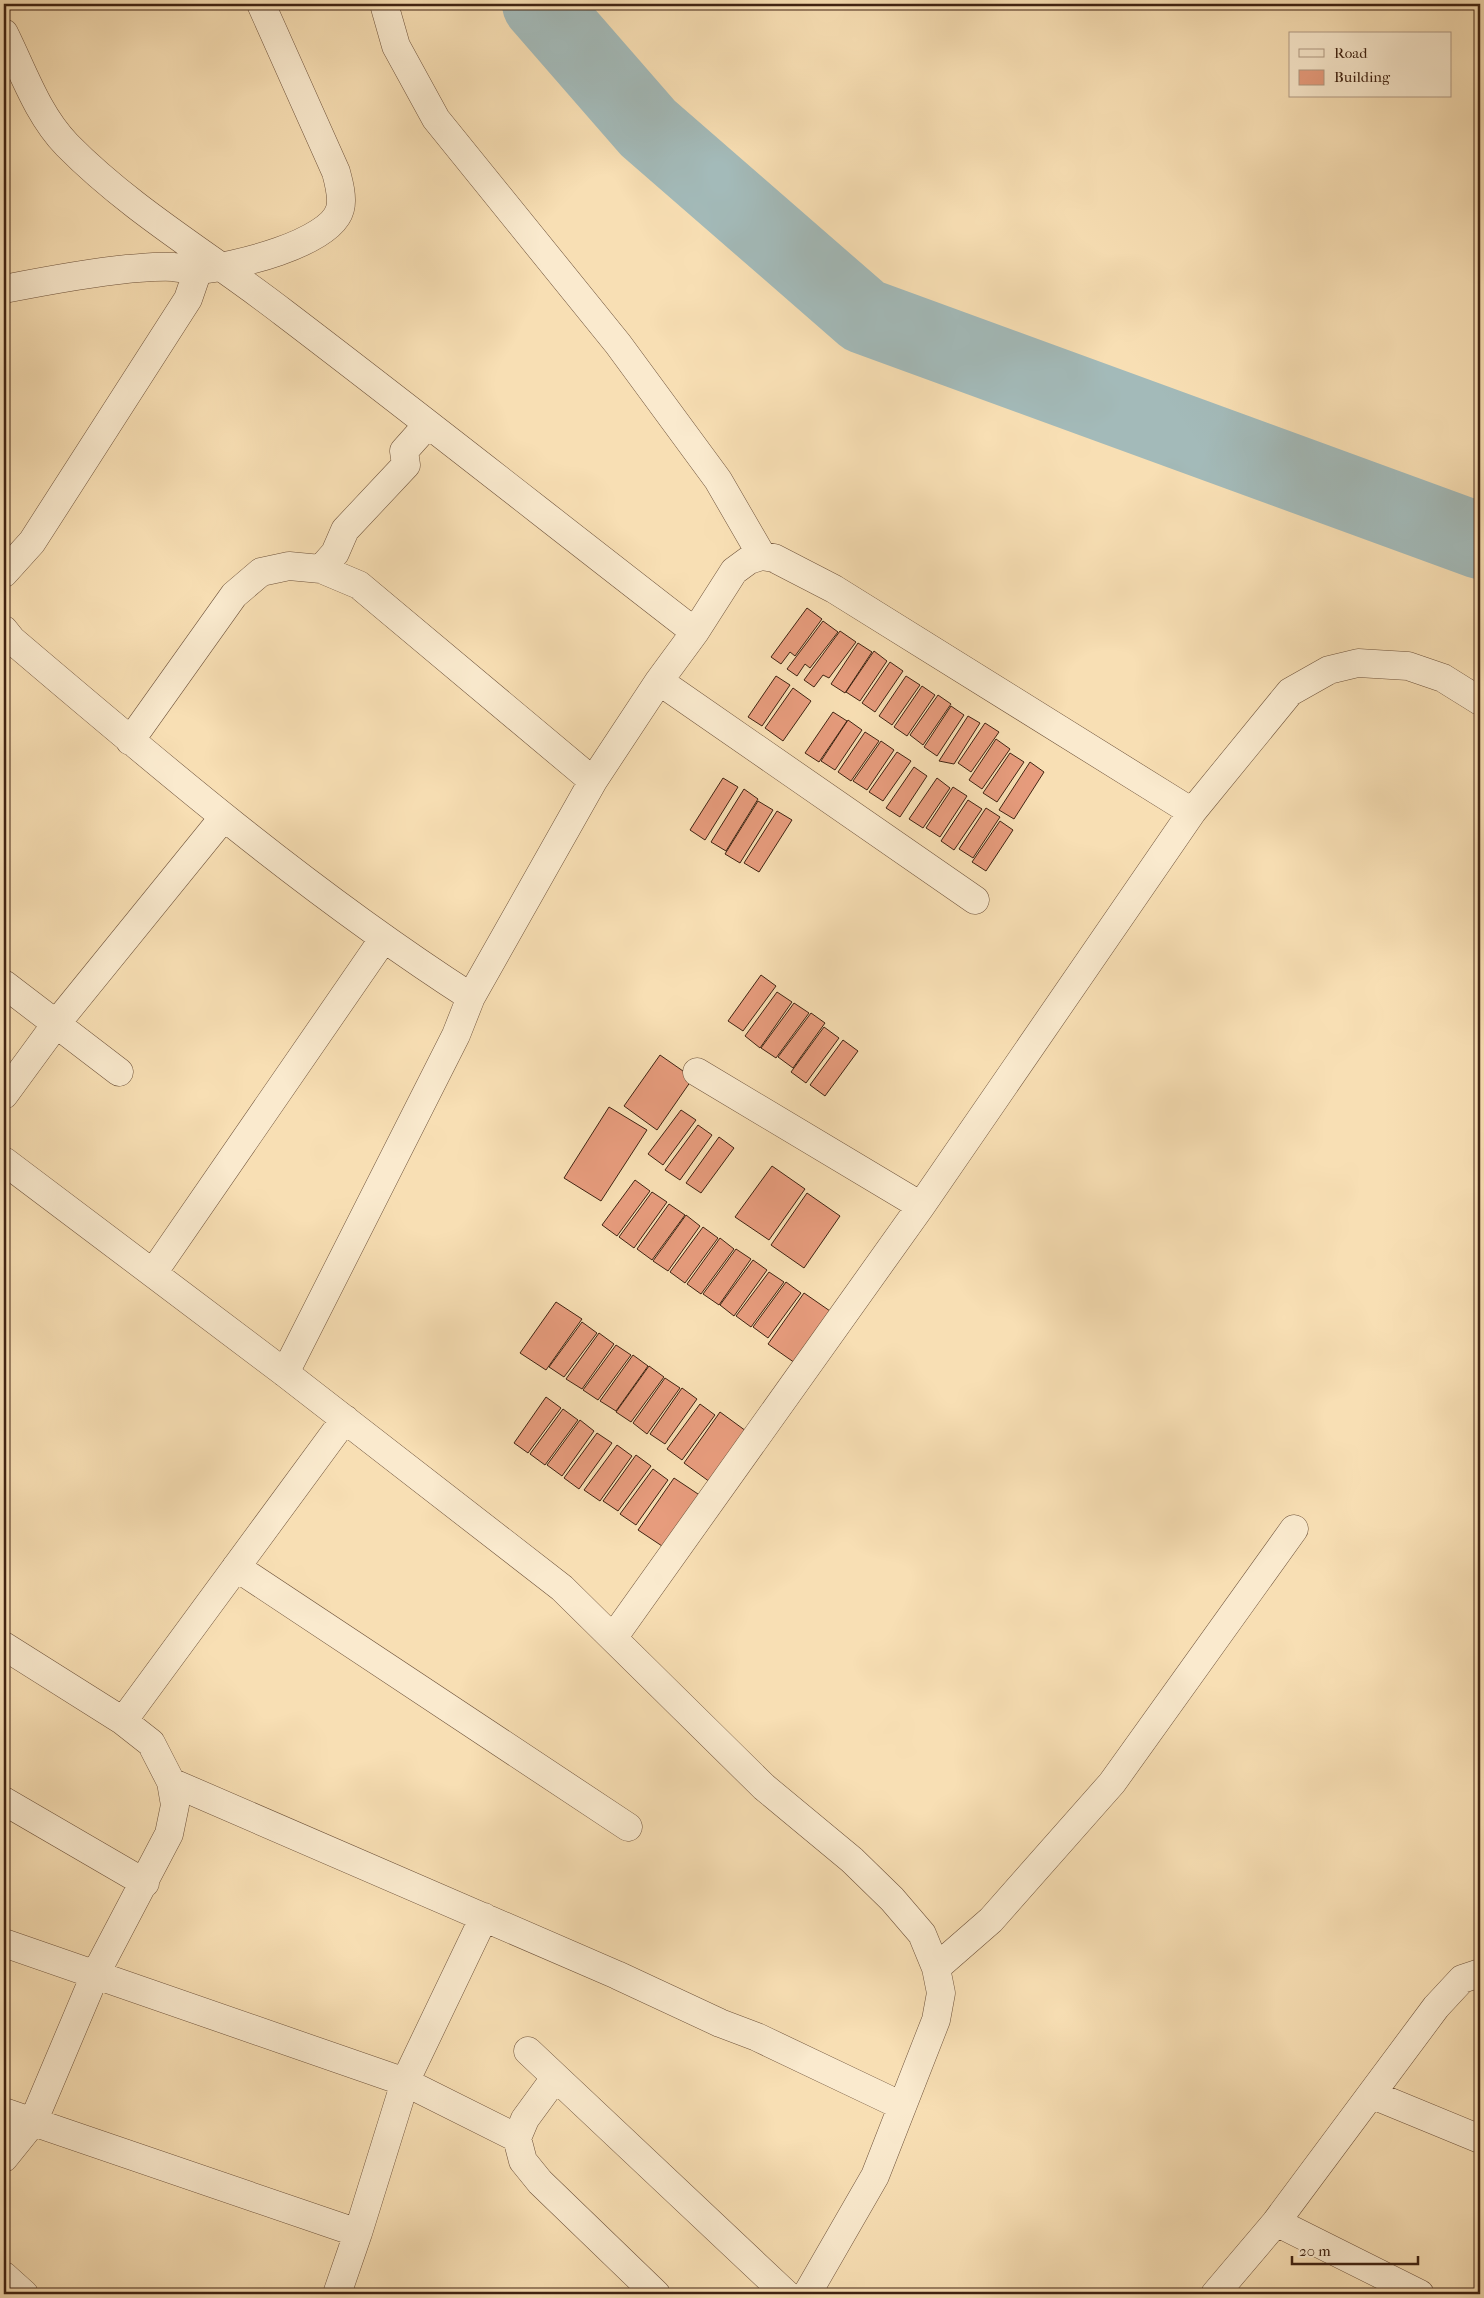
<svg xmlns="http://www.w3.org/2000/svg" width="1484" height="2298" font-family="'IM FELL French Canon',serif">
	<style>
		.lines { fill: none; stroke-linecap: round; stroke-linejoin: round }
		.river { stroke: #a3bab9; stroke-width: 76 }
		.building { fill: #e79c7d; stroke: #402312 }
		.minor-casing { stroke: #6e523a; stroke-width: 29 }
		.minor { stroke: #faeace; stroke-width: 28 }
	</style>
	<rect width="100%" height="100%" fill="#f8dfb4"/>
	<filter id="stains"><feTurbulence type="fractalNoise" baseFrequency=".004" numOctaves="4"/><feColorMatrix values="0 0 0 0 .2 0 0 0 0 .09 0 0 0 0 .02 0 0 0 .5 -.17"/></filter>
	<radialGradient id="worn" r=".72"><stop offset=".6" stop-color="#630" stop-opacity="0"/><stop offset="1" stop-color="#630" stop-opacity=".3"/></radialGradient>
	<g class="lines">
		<path class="river" d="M540,4l108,124 216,188 616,225"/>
	</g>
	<path class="building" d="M807,608l15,11 -27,37 -5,-4 -9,12 -10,-7z
		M823,621l15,11 -28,36 -5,-4 -8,12 -10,-7z
		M840,631l16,11 -27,36 -6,-3 -9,12 -10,-7z
		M858,643l14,9 -27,41 -14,-9z
		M874,651l13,10 -27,40 -14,-9z
		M890,662l13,9 -28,41 -13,-9z
		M776,676l14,9 -28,41 -14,-9z
		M906,676l14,9 -28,40 -13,-9z
		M922,686l13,9 -28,41 -13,-9z
		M793,688l18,13 -28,40 -18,-13z
		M938,695l13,9 -28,41 -13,-10z
		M951,706l13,9 -27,41 -13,-9z
		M833,712l14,9 -28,41 -14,-9z
		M968,716l12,7 -26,41 -15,-3z
		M848,720l14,10 -27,40 -14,-9z
		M985,723l14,9 -28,40 -13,-9z
		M865,732l14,9 -28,40 -13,-9z
		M996,739l14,10 -28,40 -13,-9z
		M881,741l13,9 -27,40 -14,-9z
		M897,752l14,9 -28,40 -14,-9z
		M1010,753l14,9 -27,40 -14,-9z
		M1030,762l14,10 -30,47 -15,-9z
		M914,767l13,9 -27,41 -14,-9z
		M723,778l15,9 -33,53 -15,-10z
		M937,778l13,10 -27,40 -14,-9z
		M953,787l14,9 -27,41 -14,-9z
		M744,789l14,10 -32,52 -15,-9z
		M968,800l14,9 -28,41 -13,-9z
		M758,801l15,9 -33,53 -15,-9z
		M986,808l14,9 -27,41 -14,-9z
		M777,811l15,9 -33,52 -15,-9z
		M1000,821l13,9 -27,41 -14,-9z
		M761,975l15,11 -33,45 -15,-10z
		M777,992l15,10 -32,46 -15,-12z
		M794,1003l15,10 -33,45 -15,-10z
		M811,1013l14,10 -32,45 -15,-11z
		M824,1027l15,11 -33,45 -15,-11z
		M843,1040l15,11 -33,45 -15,-11z
		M660,1055l33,23 -36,52 -33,-24z
		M609,1107l38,23 -46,71 -37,-23z
		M681,1110l15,10 -33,45 -15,-11z
		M698,1125l14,10 -32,45 -15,-10z
		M719,1137l15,11 -33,45 -15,-10z
		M772,1166l33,23 -36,51 -34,-23z
		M635,1180l15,11 -33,45 -15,-11z
		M652,1192l15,10 -33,46 -15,-11z
		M807,1193l33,23 -36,52 -33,-23z
		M669,1204l16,11 -33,45 -15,-11z
		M686,1215l14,11 -32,45 -15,-10z
		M703,1227l15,11 -33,45 -15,-11z
		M720,1238l14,11 -33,45 -14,-10z
		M736,1249l15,10 -32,46 -16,-11z
		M753,1260l14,10 -33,46 -14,-11z
		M769,1272l15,10 -33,45 -15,-11z
		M786,1282l15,11 -33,45 -15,-11z
		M804,1293l26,18 -35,52 -27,-19z
		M556,1302l26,17 -36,51 -26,-17z
		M582,1322l15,11 -33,44 -15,-10z
		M599,1333l15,11 -32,45 -16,-10z
		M616,1345l15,10 -33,45 -15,-10z
		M633,1355l15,11 -32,45 -16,-10z
		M649,1366l15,11 -33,45 -15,-10z
		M665,1378l15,10 -33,46 -14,-11z
		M682,1388l15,11 -32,45 -15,-10z
		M546,1397l15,11 -33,45 -14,-10z
		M700,1404l15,11 -33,45 -15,-11z
		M563,1409l15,11 -33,45 -15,-11z
		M720,1412l26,19 -36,51 -26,-19z
		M580,1420l14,11 -32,45 -15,-11z
		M597,1433l15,10 -33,46 -15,-11z
		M617,1445l15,11 -32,45 -16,-11z
		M636,1455l15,11 -33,45 -15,-10z
		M653,1469l15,11 -32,45 -16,-11z
		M674,1478l27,18 -36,52 -27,-18z"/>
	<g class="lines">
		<g class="minor-casing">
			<path id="minor" d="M384,4l12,42 40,73 182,225 100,136 44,76
				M4,33c19,38 33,81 63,112 65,66 145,112 217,168 138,105 274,213 411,319
				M4,289c41,-8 82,-16 123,-20 15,-1 31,-3 46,-2 8,1 18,3 26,3 33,-3 132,-26 141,-61 3,-11 -1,-26 -4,-37l-75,-168
				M321,569l14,-16 10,-23 61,-65 -2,-14 24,-27
				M4,573l28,-31 156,-243 10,-29
				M4,630l8,10c148,126 296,252 459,357
				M659,681l316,219
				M130,741l104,-146 27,-23 28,-6 32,3 38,16 234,196
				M4,984l115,88
				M697,1072l224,134
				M4,1095l52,-71 167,-206
				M4,1161l281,212 277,215 202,199 88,73 40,39 30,35 14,34 5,25 -5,27 -61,156 -68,118
				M153,1273l231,-335
				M285,1373l171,-338 15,-38 122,-216 66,-100 36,-49 39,-61 15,-11 13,-4 12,2 60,31 358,223
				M236,1567l392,260
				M613,1638l308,-432 271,-394 98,-120 39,-22 29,-7 50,3 35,12 37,23
				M4,1646l119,75 28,22 20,39 4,23 -6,29 -74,141 -62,147 -29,36
				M123,1721l222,-302
				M171,1782l446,193 103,48 37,14 145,69
				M4,1801l141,82
				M4,1943l401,139 112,56
				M936,1968l55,-48 121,-137 182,-254
				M528,2051l258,243
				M555,2078l-30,41 -8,19 6,23 17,21 116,112
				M1373,2095l107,44
				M4,2112l354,121
				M1276,2222l144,72
				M4,2276l20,18
				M337,2294l21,-61 47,-151 79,-165
				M1215,2294l61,-72 160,-215 26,-28 18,-6"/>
		</g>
		<use href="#minor" class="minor"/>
	</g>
	<rect width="1484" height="2298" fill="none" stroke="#f8dfb4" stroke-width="20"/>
	<rect x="5" y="5" width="1474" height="2288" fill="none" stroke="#402312" stroke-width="2.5"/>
	<rect x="10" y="10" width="1464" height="2278" fill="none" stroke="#402312"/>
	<rect x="1289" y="32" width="162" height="65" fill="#faeace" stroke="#b09a83"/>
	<rect x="1299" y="49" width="25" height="8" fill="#faeace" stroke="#b09a83"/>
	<text x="1334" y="58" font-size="15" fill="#402312">Road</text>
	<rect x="1299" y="70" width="25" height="15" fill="#e79c7d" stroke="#b09a83"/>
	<text x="1334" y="82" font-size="15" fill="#402312">Building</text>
	<path d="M1292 2256v8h126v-8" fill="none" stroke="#402312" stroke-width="2.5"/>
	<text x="1299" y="2256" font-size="15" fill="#402312" stroke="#faeace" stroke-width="4" paint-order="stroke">20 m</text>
	<rect width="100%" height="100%" filter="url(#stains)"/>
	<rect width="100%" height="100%" fill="url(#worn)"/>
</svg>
